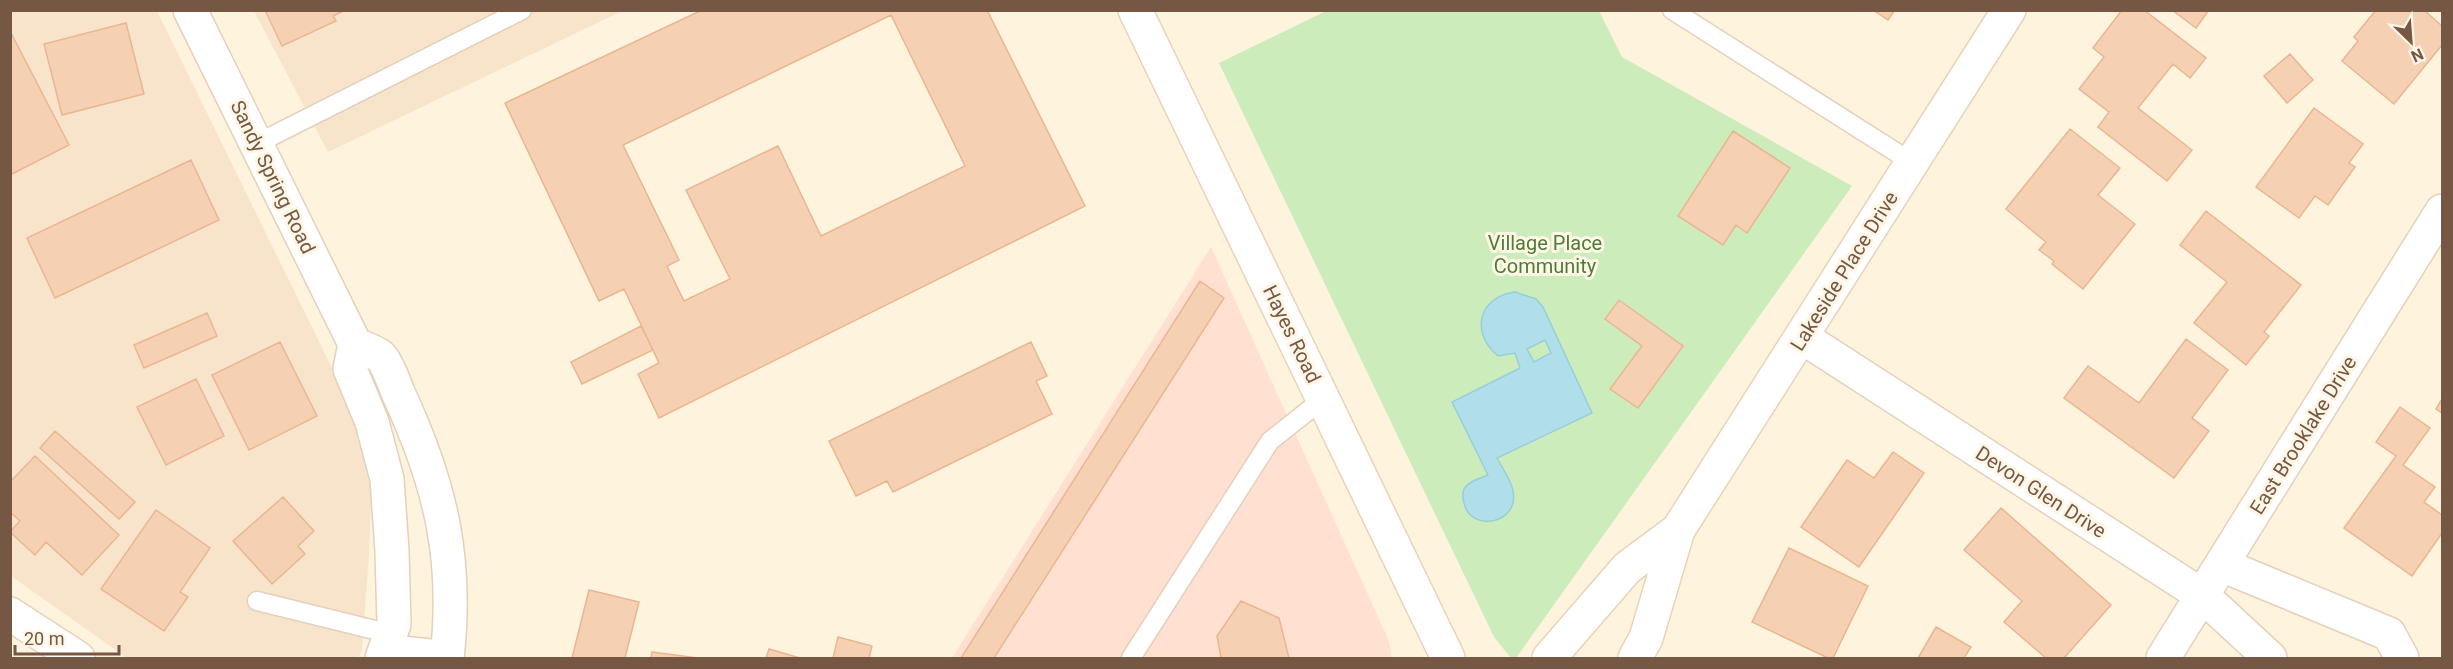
<svg xmlns="http://www.w3.org/2000/svg" width="2453" height="669" font-family="Roboto,sans-serif">
	<style>
		.residential { fill: #f7e4cb }
		.commercial { fill: #ffe0d1 }
		.green { fill: #cdecbb }
		.water { fill: #b1dfe9; stroke: #96cedc; stroke-width: 1.5; fill-rule: evenodd }
		.building { fill: #f6d0b2; stroke: #eab691; stroke-width: 1.5; fill-rule: evenodd }
		.lines { fill: none; stroke-linecap: round; stroke-linejoin: round }
		.lane-casing { stroke: #e5d0bc; stroke-width: 21 }
		.street-casing { stroke: #e5d0bc; stroke-width: 36 }
		.secondary-casing { stroke: #ead2b8; stroke-width: 36 }
		.lane { stroke: #fff; stroke-width: 18 }
		.street { stroke: #fff; stroke-width: 33 }
		.secondary { stroke: #fff; stroke-width: 33 }
		.labels { text-anchor: middle; dominant-baseline: central; stroke-width: 6; stroke-linejoin: round; paint-order: stroke }
		.street-label { font-size: 20px; fill: #765744; stroke: #fff6e6 }
		.park-label { font-size: 20px; fill: #4c7d3a; stroke: #fff6e6 }
	</style>
	<rect width="100%" height="100%" fill="#fef3dd"/>
	<path class="residential" d="M11,11h146l175,357 40,94 -3,93 -7,95 -4,8h-231l-116,-82z
		M254,11h368l-294,141z"/>
	<path class="commercial" d="M1211,247l177,392 4,19h-440z"/>
	<path class="green" d="M1326,11h273l23,46 230,129 -336,472h-5l-17,-21 -275,-574z"/>
	<path class="water" d="M1515,292l21,7 7,8 49,106 -95,45c5,10 14,21 16,33 7,32 -42,43 -49,12 -1,-4 -2,-10 0,-14 4,-8 17,-11 24,-14l-36,-73 68,-34 -5,-15 -17,3c-28,-23 -20,-59 17,-64zM1545,340l6,13 -17,9 -7,-13z"/>
	<path class="building" d="M265,10h80l-12,6 3,5 -54,25z
		M702,10h285l98,196 -426,212 -21,-44 21,-11 -35,-74 -25,12 -94,-198zM891,15l74,151 -144,70 -43,-90 -92,44 44,89 -46,22 -17,-35 12,-6 -56,-115z
		M1873,10h22l-7,10z
		M2122,10h22l62,48 -16,20 -17,-14 -35,44 54,42 -25,31 -69,-54 11,-15 -30,-23 25,-32 -11,-9z
		M2172,10h37l-13,18z
		M2376,10h48l18,16v19l-48,59 -52,-43 16,-20 -4,-4z
		M126,23l18,71 -82,21 -18,-71z
		M10,31l59,114 -59,30z
		M2290,54l23,26 -26,23 -23,-27z
		M2314,108l49,36 -14,19 6,4 -27,38 -13,-9 -16,22 -43,-31z
		M2070,129l50,39 -22,27 37,29 -52,65 -31,-25 2,-3 -15,-11 7,-8 -40,-33z
		M1733,131l57,37 -43,65 -11,-8 -13,20 -45,-29z
		M191,160l28,60 -164,78 -28,-60z
		M2206,211l95,74 -37,47 5,4 -23,29 -52,-42 33,-41 -47,-37z
		M1200,281l24,17 -230,360h-33z
		M1619,300l64,46 -45,62 -28,-19 32,-43 -37,-27z
		M207,313l10,23 -73,32 -10,-23z
		M641,326l12,24 -71,34 -11,-22z
		M2186,339l42,31 -36,48 17,13 -35,47 -110,-80 24,-32 51,37z
		M280,342l37,74 -68,34 -37,-75z
		M1031,342l16,34 -11,5 16,33 -159,78 -6,-11 -31,15 -27,-55z
		M196,379l28,57 -58,29 -29,-58z
		M2442,399v14l-6,-4z
		M2400,407l30,21 -27,37 32,22 -11,15 18,13v18l-30,43 -68,-48 52,-72 -20,-14z
		M55,431l80,71 -16,17 -79,-71z
		M1893,452l31,21 -65,94 -58,-40 46,-67 27,18z
		M35,456l84,79 -37,40 -36,-33 -11,13 -25,-23 10,-11 -10,-9v-30z
		M283,497l31,34 -16,15 7,8 -33,30 -39,-43z
		M2001,508l110,97 -47,53h-18l-42,-36 18,-21 -58,-51z
		M156,510l54,38 -30,44 8,5 -24,34 -63,-42z
		M1789,548l79,38 -35,72h-5l-76,-36z
		M589,590l50,12 -14,56h-53z
		M1241,601l38,17 10,40h-68l-4,-22z
		M1936,627l35,20 -7,11h-46z
		M838,637l34,9 -3,12h-36z
		M769,649l31,9h-34z
		M652,652l46,6h-47z"/>
	<g class="lines">
		<g class="lane-casing">
			<path id="lane" d="M1672,10l241,153
				M256,144l266,-134
				M257,601l134,33
				M1131,658l139,-217 53,-42"/>
		</g>
		<g class="street-casing">
			<path id="street" d="M190,10l165,334 -5,25 22,53 15,57 5,72 2,73 -12,34
				M1802,337l401,259 67,62
				M355,344c8,4 18,7 25,12 7,6 16,32 20,41 41,89 58,163 47,261
				M2222,565l167,69 13,24
				M385,651l62,7
				M2163,658l279,-447"/>
		</g>
		<g class="secondary-casing">
			<path id="secondary" d="M1135,10l313,648
				M10,614l68,44
				M1549,658l78,-90 51,-38
				M1635,658l11,-20 32,-108 331,-520"/>
		</g>
		<use href="#lane" class="lane"/>
		<use href="#street" class="street"/>
		<use href="#secondary" class="secondary"/>
	</g>
	<g class="labels">
		<g class="street-label">
			<text transform="translate(273 177) rotate(64)">Sandy Spring Road</text>
			<text transform="translate(1844 271) rotate(-58)">Lakeside Place Drive</text>
			<text transform="translate(1292 334) rotate(64)">Hayes Road</text>
			<text transform="translate(2303 435) rotate(-58)">East Brooklake Drive</text>
			<text transform="translate(2041 492) rotate(33)">Devon Glen Drive</text>
		</g>
		<g class="park-label">
			<text x="1545" y="243">Village Place<tspan x="1545" dy="23">Community</tspan></text>
		</g>
	</g>
	<rect width="2453" height="669" fill="none" stroke="#765744" stroke-width="24"/>
	<g transform="translate(2411 42) rotate(155)" stroke="#fff6e6" stroke-width="4.5" paint-order="stroke">
	<path d="M0-4.5L10 22L0 15L-10 22Z" fill="#765744"/>
	<text y="-9" font-size="16" font-weight="bold" text-anchor="middle" fill="#765744">N</text>
	</g>
	<path d="M15 645v9h104v-9" fill="none" stroke="#765744" stroke-width="3"/>
	<text x="24" y="645" font-size="18" fill="#765744" stroke="#fff6e6" stroke-width="4.5" paint-order="stroke">20 m</text>
</svg>
